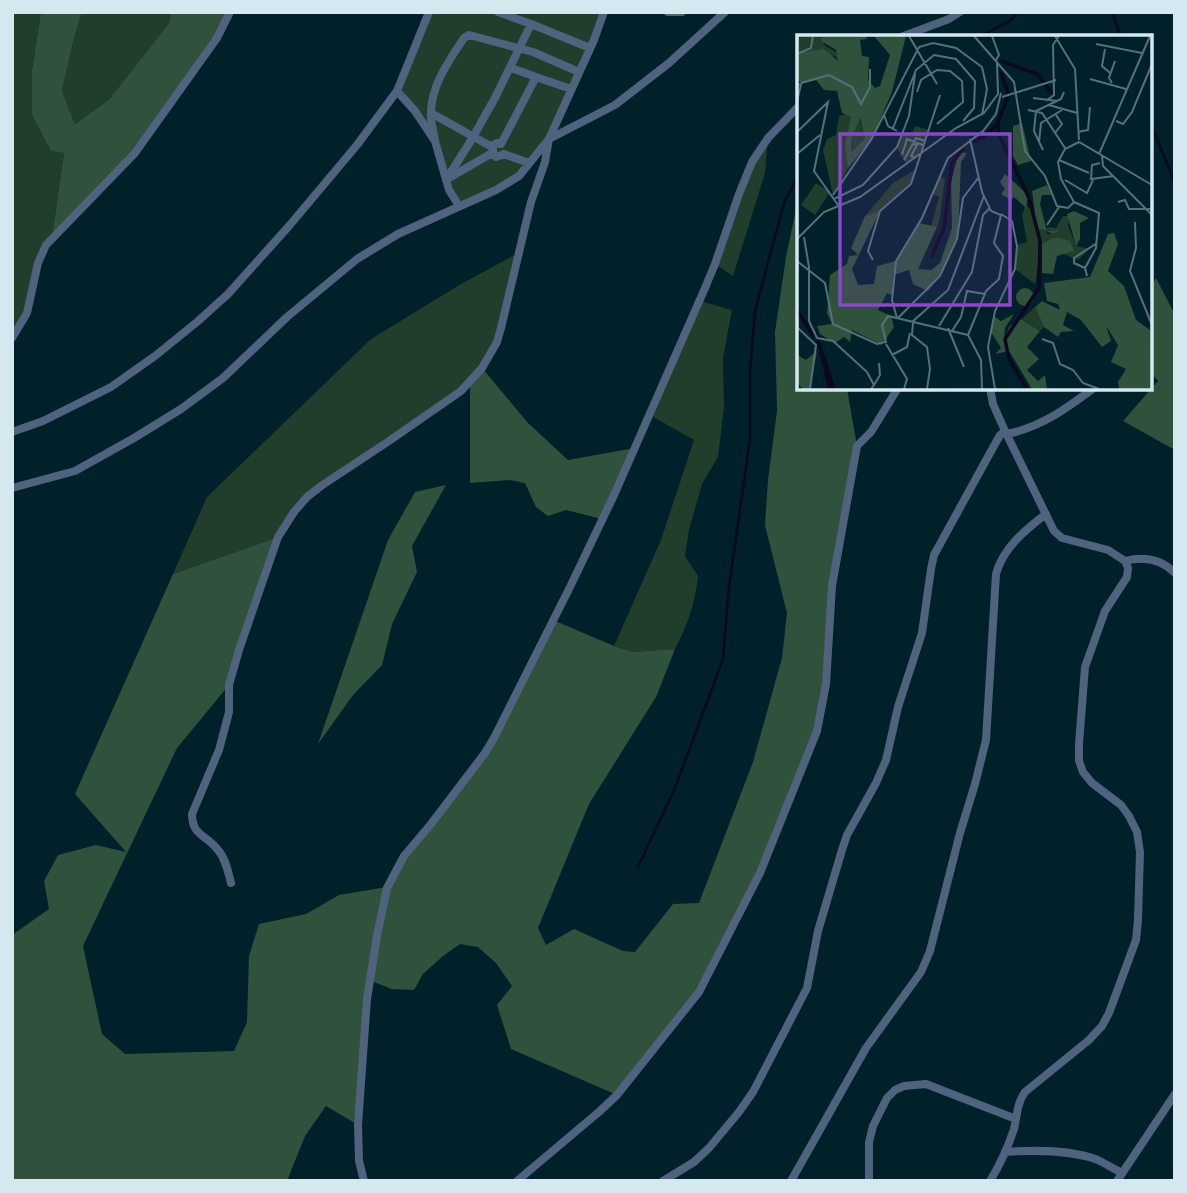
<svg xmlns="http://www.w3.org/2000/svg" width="1187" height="1193" font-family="Arial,sans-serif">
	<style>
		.green { fill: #213d2b }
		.forest { fill: #30513c }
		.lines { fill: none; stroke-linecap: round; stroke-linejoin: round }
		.stream { stroke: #0d0720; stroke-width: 2.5 }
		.street { stroke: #4f637e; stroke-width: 8 }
		.inset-river { fill: none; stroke: #0d0720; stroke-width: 3.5 }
		.inset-road { fill: none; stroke: #567079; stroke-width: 2 }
		.view { fill: #8948c6; fill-opacity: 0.15; stroke: #8948c6; stroke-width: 3.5 }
		.inset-edge { fill: none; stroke: #d6e8ef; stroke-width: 3.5 }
	</style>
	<rect width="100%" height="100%" fill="#00202a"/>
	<path class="green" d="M12,12h29l-9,58 32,83 -12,84 -6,8 -19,68 -15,25z
		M82,12h89l-2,11 -60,78 -34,23 -13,-33 11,-49z
		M429,12h175l-55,127 -29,38 -58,31 -13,-18 -14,-49 -38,-50z
		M768,138l-3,35 -32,103 -18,-12 24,-70z
		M520,252l-23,90 -36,49 -154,106 -29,40 -105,37 34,-77 164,-158 90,-55z
		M700,301l32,9 -9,48 1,49 -6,50 -16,27 -13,46 -4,26 13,20c-3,28 -10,48 -23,73l-41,3 -20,-6 47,-106 33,-100 -44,-25z"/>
	<path class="forest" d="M41,12h41l-9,30 -11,49 13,33 34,-24 60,-77 2,-11h55l-6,20 -85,121 -83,84 12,-84 -13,-2 -19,-36v-45z
		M798,200l1,188 48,1 10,57 -25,140 -10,126 -62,161 -61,119 -82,103 -106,-46 -14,-44 15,-19 -16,-23 -18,-16 -18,-3 -17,12 -20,18 -9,16 -22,-1 -21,-8 -13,144 -32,-19 -21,30 -18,45h-275v-246l37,-26 -5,-28 14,-26 38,-10 30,7 -51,-58 98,-220 105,-37 -49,148 -52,63 -94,198 19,88 23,20 109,-3 13,-29 2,-66 10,-32 47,-10 33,-19 48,-8 17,-31 81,-103 68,-133 61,26 20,6 41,-3 -19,48 -67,107 -51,124 8,17 28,-16 49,22 12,1 38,-48 26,-1 54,-141 29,-104 5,-45 -22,-88 3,-45 9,-69 -2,-79 11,-75z
		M1156,278l19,37v135l-52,-29 35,-40 -8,-9v-83z
		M482,368l46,55 40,37 67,-12 -33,71 -36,-9 -18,6 -12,-9 -11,-24 -15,-3 -40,3v-101z
		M446,485l-34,61 5,26 -25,52 -10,41 -29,30 -35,49 70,-204 27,-48z"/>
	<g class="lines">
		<path class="stream" d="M1112,12l9,25
			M979,37l31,-16 8,-9
			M1150,122l25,61
			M638,867l37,-79 48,-129 6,-72 21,-148v-68l5,-60 29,-108 15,-29"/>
		<path class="street" d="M498,12l33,12
			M668,12h14
			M901,37l48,-18 11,-7
			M511,68l25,9 -35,67 -4,-1 -4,2v9l3,3 8,-3 25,9
			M536,77l35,12
			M397,91l18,20 20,30 14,49 10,16
			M431,113l61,34
			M435,141c-1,-7 -3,-15 -4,-22 -2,-31 17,-57 33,-81l5,-3 64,17 46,20
			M449,178l43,-25
			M446,180l26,-41 24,-43 35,-72 59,24
			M12,338l15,-25 11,-50 8,-18 89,-92 82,-115 13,-26
			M990,388l3,16 12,27 49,100 8,7 46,12 17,11 3,7 -1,9 -22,34 -20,56 -6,77v17l4,11 9,11 29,22 8,11 8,16 3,20 -2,68 -2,20 -27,73 -7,13 -13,14 -64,52c-8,11 -8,24 -11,37 -6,18 -14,36 -24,52
			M12,432l31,-11 68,-34 44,-31 42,-34 31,-28 61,-68 68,-81 40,-54 32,-79
			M1006,434c34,-6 61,-26 88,-46
			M12,488l63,-17 59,-33 47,-29 42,-31 64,-61 70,-58 41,-25 98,-44 23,-14 30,-37 66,-34 54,-42 56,-51
			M1125,561c19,-5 36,-2 50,12
			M231,883c-3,-11 -5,-24 -13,-33 -11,-15 -26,-14 -26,-36l27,-64 10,-38v-27l10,-35 39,-113 16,-25 13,-15 14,-11 68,-45 72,-50 21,-23 15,-26 4,-14 30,-126 14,-40 4,-23 45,-99 10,-28
			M1005,1152c27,-2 67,-2 93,8 8,4 16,9 24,13
			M364,1181l-5,-20 -1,-36 9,-126 10,-63 10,-48 17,-32 27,-32 54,-71 9,-15 76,-151 45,-94 90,-205 10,-24 24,-70 13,-32 16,-24 31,-32
			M517,1181l83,-70 17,-16 82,-103 61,-119 57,-142 9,-47 6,-98 25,-140 14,-14 27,-44
			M663,1181l31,-19 15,-14 30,-36 14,-20 54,-104 11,-57 24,-81 5,-15 29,-52 10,-23 12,-53 24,-74 9,-64 3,-14 56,-102 10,-18 5,-4
			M791,1181l75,-133 55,-76 9,-21 30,-118 15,-49 11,-44 10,-166c7,-26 29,-44 50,-60
			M869,1181v-39l4,-16 14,-28 8,-8 9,-4 22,-2 90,35
			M1117,1181l58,-87"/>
	</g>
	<g transform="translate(797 35)">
		<rect width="355" height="355" fill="#00202a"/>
		<path d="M0,1h26l1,9 14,8v8l-3,-5 -38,-3zM49,79l5,3 -3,51 -15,27 -10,-45 4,-11 9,-4 3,-19zM62,82l6,21 -14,14v-12zM118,91l14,4 -10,24 -13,10 -9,-16 5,-13 9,1zM118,135l-4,13 -31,28 -15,5 28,-33zM143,142l5,2 -5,38 -3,10h-6l8,-30 -6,-3zM19,148l14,9 -15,23 -14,-10zM229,169l8,11 1,-11 1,18 12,12 9,-1 -10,-2v-4l9,1 7,-12h7l-2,9 8,21 13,3 -11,11 -17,-7 10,-1 -15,-15 -14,6 -7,41 -20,-15 2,-24 10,-3 -5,-27zM238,272l9,20 -4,4 -18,-12z" fill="#213d2b"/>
		<path d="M26,1h43l1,3 -7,1 2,16 7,1 -1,23 7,8 5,-2 10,-31 -16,-19h32l-14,56 -20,47 -24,29 -3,-24 6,-27 -9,-4 -5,-22 -13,-1 -8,-10 -15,4 -4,-6v-25l27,-4 14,12 -2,-11 -15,-9zM63,83l5,20 -14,14v-12zM225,88l9,38 -13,4 -5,-9v-30zM162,117l8,1 -6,9 -3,74 -18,40 -12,15 -15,-7 -4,-14 -16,5 -1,20 -5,-2 -9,17 13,6 3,11 -12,18 -30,-15 -2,12 -6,-5 -9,6 -15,-9 -3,-8 15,-2 -5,-11 3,-38 17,-11 2,-8 9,-1 -7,-7 14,-32 15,-5 -28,58 6,16 16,-1 3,-18 19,-5 23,-38 18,4 -19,42 13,1 9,-7 12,-35 -1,-46zM208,139l23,21 -2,13 -12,-11 -3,3 -10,-6 4,-5 -5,-7zM250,150l5,10h-10l-2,9 7,27h12l-6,3 -16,-7 -5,-36zM277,176l15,7 -9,5v16l-4,7 -9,-32zM317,198l4,11 -10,27 16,15 12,34 14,10 2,59h-33l-1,-7 8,-13 -15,-7 7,-17 -12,-19 5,15 -9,6 -21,-27 -14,-8 -4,13 11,6 -13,1 -3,5 -14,-10 -9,-20 7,-6 18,9 -2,-6 -11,-3 -3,-18 46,-6 18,-43zM259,202l14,4 4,10 -17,5 -4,18 -11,-1v-30zM219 262a9 9 0 1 1 18 0a9 9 0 1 1-18 0ZM217,279l-9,14 -1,11 6,-13 11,-7 19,12 -13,16 12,12 -12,11 11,11 7,-6 2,14h-15l-23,-38 -14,3 6,-6 -10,-16 3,-16 7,5zM20,316l-7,38h-7l-6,-6v-28l9,5z" fill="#30513c" fill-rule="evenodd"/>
		<path class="inset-river" d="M204,26l36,13 15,19M204,37l7,21M211,62l-10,25 1,13 30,63 11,43 -1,47 -34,51 4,20 18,30M176,107l11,-5 14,-14M134,223l13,-30 8,-65 12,-15M0,275l17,27M21,306l16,48M24,317l9,37"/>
		<path class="inset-road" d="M112,1l28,48M177,1l40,46 11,69 20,25 12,30 11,2 6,-6 -13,-23 -3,-17 7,-13 14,-7 73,43M195,1l7,19 -3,5M258,1l20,33 4,71M299,9l46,9M308,14l-3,17 8,7M0,19l14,-6 2,-12M293,44l36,10M4,48l28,-8 23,12 9,17 9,-17v-18M315,48l-3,-5 6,-17M0,50l4,-1 -4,18M120,57l4,-12 16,-10 13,1 12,10 1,21 -26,22M205,62l54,-17M236,63l24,3M249,66l8,-6 -1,-50 6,-9M252,70l28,8M231,75l14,3 23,35M87,80l4,11 9,5M319,86l7,3 9,-12 20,-48M96,93l23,-58 18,-15 22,4 19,22 -1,27 -11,13M0,97l31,-30 -14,69 24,34M281,97l10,-2 2,-23M258,98l7,-9 -6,-9M242,107l2,-19 21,-13M116,109l4,1 -6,11 4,2M246,115l-9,-19 2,-20 25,-12 3,-7M0,119l23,-19M302,119l51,-118M105,120l5,-16 16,6M305,121l1,10 49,49M107,125l12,-22 9,3M262,125l30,13M303,128l-8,2 -1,14 23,-3M268,145l22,13 6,-13M36,160l38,-55 48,-93 14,-4 23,5 26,19 5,22 -5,26M37,164l29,-14 34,-38 12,-31 6,-42M277,167l25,11 -3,35 -11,20 2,8M321,167l7,-2 4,9h21M338,187l1,26 -6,23 22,54M250,190l12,-18M355,197v85M7,202l5,30v54l8,17M0,204l27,-27 36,-15 96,-69 28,-15 14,-19 -1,-31M76,225l-5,-9 12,-40 31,-27 29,-89M0,226l28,22 8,41 44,20 9,-2 -4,-17 6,-9 80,19M288,233l-11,-5v-5l23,-15M100,283l-5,-18 4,-39 26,-43 26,-60 35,-27 13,-17 5,-21M101,283l42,-42 17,-37 6,-41 16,-21M115,287l36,-32 36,-94M116,288l-1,12 15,12 3,22 -3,20M142,291l33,-54 11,-57 7,-7M0,292l19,18 -6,44M151,293l16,39M155,296l9,-14 6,-26 18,3M171,300l18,-44 13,-12 4,-23 -9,-13 7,-28 -10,-4 -9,-19 -12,-53M171,300l13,25 1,29M20,303l16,3 34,31 7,13 -3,4M245,304l11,4 7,21 13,6 10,13 16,6M89,309l21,35 -3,10M95,320l15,-8 3,-14M77,350l6,-10 -1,-12M198,354l-7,-42 7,-36 20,-42 2,-23 -5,-25 -11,-7"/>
		<path class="view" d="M43,99h170v171h-170z"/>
		<rect width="355" height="355" class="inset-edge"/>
	</g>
	<rect width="1187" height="1193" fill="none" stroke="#d6e8ef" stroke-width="28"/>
</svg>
